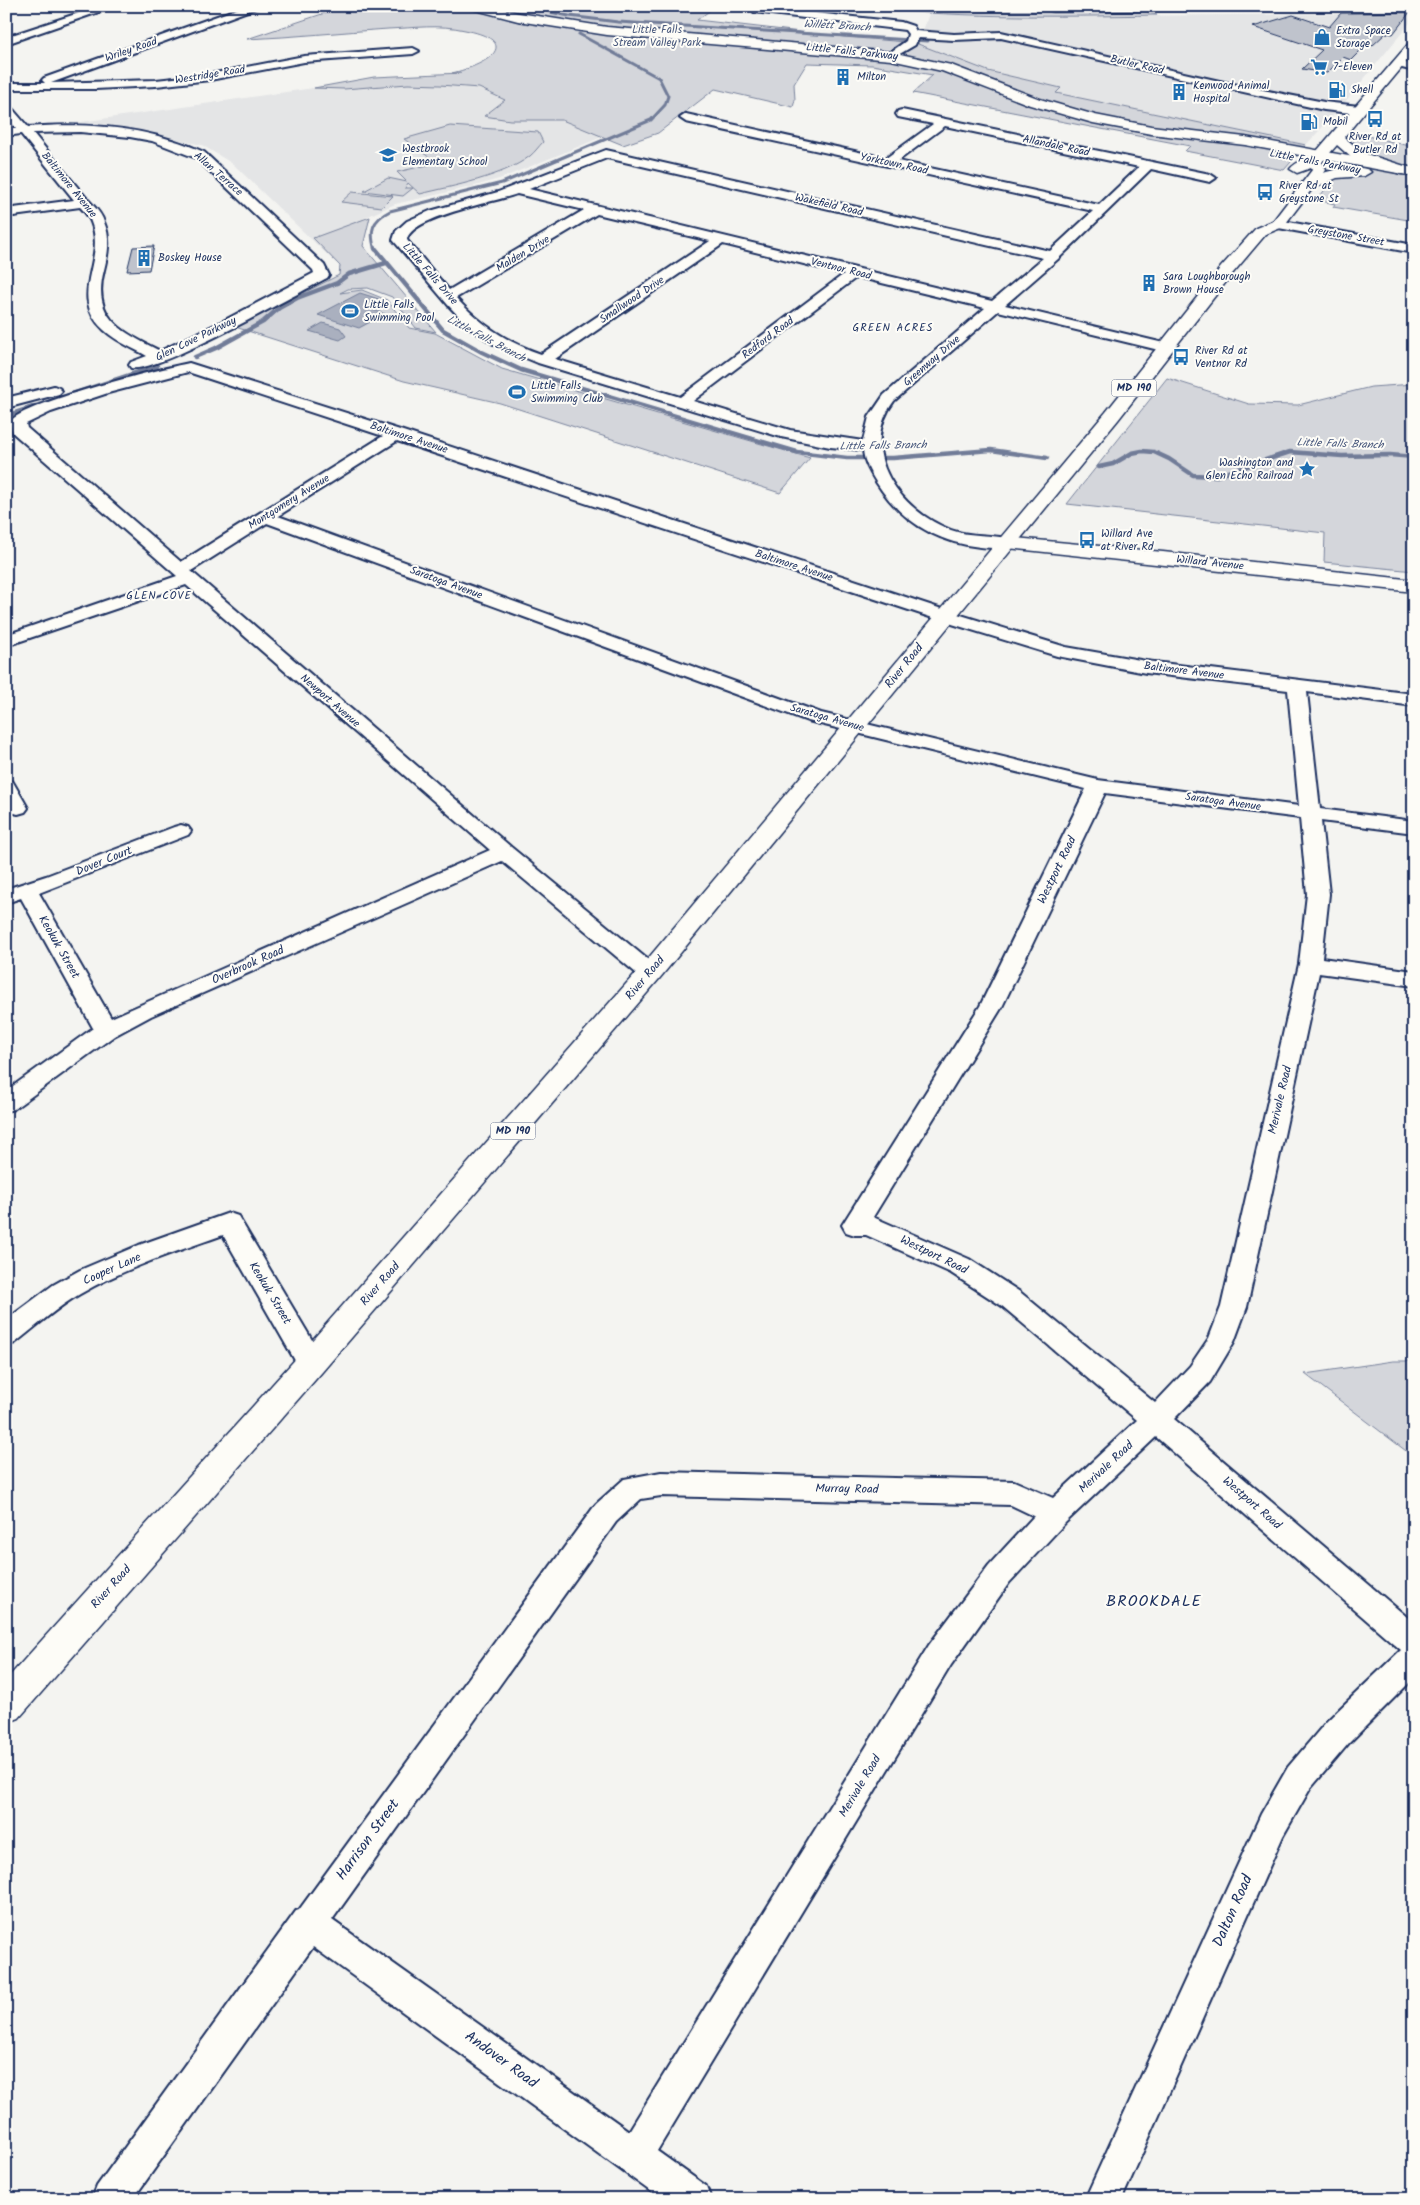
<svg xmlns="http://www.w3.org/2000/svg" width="1420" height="2205" font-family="Kalam,sans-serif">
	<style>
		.built { fill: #e4e5e6 }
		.green { fill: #d4d6db; stroke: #78829c }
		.water { fill: #aab0bf; stroke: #717c98 }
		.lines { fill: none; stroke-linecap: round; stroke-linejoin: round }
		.stream-far1 { stroke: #717c98; stroke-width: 3 }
		.stream { stroke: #717c98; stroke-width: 4.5 }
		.building { fill: #bfc3cc; stroke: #1b2f5e }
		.minor-casing { stroke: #1b2f5e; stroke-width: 4 }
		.tertiary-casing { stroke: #1b2f5e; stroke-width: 3 }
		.secondary-casing { stroke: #1b2f5e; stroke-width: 3 }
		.primary-casing { stroke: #1b2f5e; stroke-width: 3 }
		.minor { fill: #fdfcf7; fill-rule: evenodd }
		.tertiary { fill: #fdfcf7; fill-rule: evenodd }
		.secondary { fill: #fdfcf7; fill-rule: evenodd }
		.primary { fill: #fdfcf7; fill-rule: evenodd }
		.labels { text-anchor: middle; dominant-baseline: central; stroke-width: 4; stroke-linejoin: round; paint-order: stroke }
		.far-water-label { font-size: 11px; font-style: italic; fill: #46567b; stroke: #fdfcf7 }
		.far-park-label { font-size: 11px; fill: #49597d; stroke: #fdfcf7 }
		.far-poi-label { font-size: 11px; fill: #1b2f5e; stroke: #fdfcf7; text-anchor: start }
		.far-street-label { font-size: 11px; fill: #1b2f5e; stroke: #fdfcf7 }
		.far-neighbourhood-label { font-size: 11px; letter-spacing: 1px; fill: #1b2f5e; stroke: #fdfcf7 }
		.shield { fill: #fdfcf7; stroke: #5f6c8c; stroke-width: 1 }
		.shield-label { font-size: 11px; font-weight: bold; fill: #1b2f5e }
		.street-label { font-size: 12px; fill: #1b2f5e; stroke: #fdfcf7 }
		.near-street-label { font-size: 15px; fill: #1b2f5e; stroke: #fdfcf7 }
		.near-neighbourhood-label { font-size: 16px; letter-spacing: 1px; fill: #1b2f5e; stroke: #fdfcf7 }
	</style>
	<rect width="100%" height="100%" fill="#f4f4f1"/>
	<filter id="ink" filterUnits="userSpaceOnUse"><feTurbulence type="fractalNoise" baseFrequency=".02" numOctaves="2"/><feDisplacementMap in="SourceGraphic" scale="10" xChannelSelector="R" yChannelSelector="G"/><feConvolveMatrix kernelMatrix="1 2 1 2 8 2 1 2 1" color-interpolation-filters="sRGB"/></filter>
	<g filter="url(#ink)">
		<path class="built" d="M1414,13v5l-74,90 -34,37 -251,-52 5,-5 -72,-17 -70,-27 11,-30 98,3z
			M523,70l118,51 -139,57 -27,8 -80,18 -31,14 -1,22 -27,23 -103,-99 -31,-19 -81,-17 -67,-2 321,-47z"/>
		<path class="green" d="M346,6h370l-19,14 147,17 75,6 -1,1 70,27 73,17 -5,5 250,52 -22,25 -99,-19 5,-5 -277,-53 20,-18 -61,-10 -65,-2 -13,21 1,16 -2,7 -78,-18 -57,44 -35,12 -61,-25h-52l-26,-4 21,-16 -26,-12 -39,-3 -32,-1 -64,5 -30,-1 60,-11 87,-4h-9c35,-8 72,-31 13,-43 -26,-6 -51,-2 -77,-1 -47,3 -94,8 -141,10z
			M847,6h60l95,5h143l12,4c-104,2 -207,3 -310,-9z
			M450,126l88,6 5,10c-4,4 -8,10 -13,14 -27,21 -77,30 -110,38l-12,-11 -3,5h8l-10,8 -39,-5 24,-13 19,4 -10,-10 40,-9 -33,-24z
			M1359,134l55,13v74l-81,-14 2,-3 -18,-4 10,-13 33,-30 -9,-12z
			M352,192l41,4 -11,11 -41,-5z
			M370,217l-7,29 73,86 -20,-4 -24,-31 -24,-9 -20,1 -8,4 22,-3 25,10 22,28 26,5 67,36 308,89 -30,35 -280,-90 -96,-22 -175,-56 25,-7 85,-43 1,-9 -27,-28z
			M1167,378l82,26 49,1 73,-18 43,-3v187l-90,-9 1,-29 -258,-29z
			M1393,1361h21v96l-109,-83z"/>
		<path class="water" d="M360,293l19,6 -15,8 21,7 -26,14 -41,-13z
			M323,323l17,5 6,8 -6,4 -31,-9z"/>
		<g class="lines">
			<path class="stream-far1" d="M521,6l48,10 49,6 310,19
				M375,250c-6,-19 -3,-30 15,-39l112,-28 149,-63 14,-15 3,-9 -9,-18 -80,-44"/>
			<path class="stream" d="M375,248l68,82 39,22 39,18 276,82 50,6h46l98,-8 56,8
				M195,357l21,-9 47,-26 16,-14 18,-10 40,-15 12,-9 37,-11
				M6,416l151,-50
				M1099,467l14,-3 19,-11 10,-2 12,1 15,7 24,16 24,1 73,-24 52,4 48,-1 24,2"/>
		</g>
		<path class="building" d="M1410,12l-17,22 -7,-1 -14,13 -6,-1 -15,15 -8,-3 -16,16 -25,-4 20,-19 -69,-23 40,-12 36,12 12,-14z
			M154,246l-5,24 -22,1 6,-24z"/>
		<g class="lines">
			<g class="minor-casing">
				<path id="minor" d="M100,6h16l-110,38v-7z
					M245,6h16l-210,77 105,-3 54,-6 94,-18 109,-8 6,3 -6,3 -109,8 -94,18 -54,6 -61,3h-89v-6h39l-3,-3 2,-2z
					M1050,6h162l-5,3 -153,2 -4,-1z
					M758,7l143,15 12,4 3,5 38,3 47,-2 232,52 91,18 35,4 6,4 -6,4 -35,-4 -323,-72 -47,2 -36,-2 -3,7 -24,14 -6,-3 21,-15 2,-7 -3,-4 -151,-18v-4z
					M1398,61l16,4v6l-20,-5 -2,-2 2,-2z
					M6,105l4,1 18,21c61,-5 120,0 176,25l120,113 5,10 -2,3c-31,16 -171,96 -196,90l-2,-3 2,-3 16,-6c-14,-8 -30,-14 -43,-26 -38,-35 3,-69 -13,-108 -2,-6 -7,-11 -11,-15l-74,10v-8l68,-9 -53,-66 -15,2v-8h10l-10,-12zM80,132l50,5 22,4 44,17 117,112 1,3 -89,47 -65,31c-37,-19 -69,-32 -56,-81 4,-16 7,-32 0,-48 -3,-11 -14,-19 -20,-27 -17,-20 -34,-41 -51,-62z
					M902,110l308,64 6,4 -6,4 -59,-13 -93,90 -53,46 167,40 2,3 -2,3 -5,1 -169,-41 -104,90c-38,51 6,110 57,129 20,7 40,4 60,9l2,4 -2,4c-10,2 -21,1 -31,0 -45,-5 -80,-27 -104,-65 -6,-10 -12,-20 -13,-32l-33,-3 -49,-10 -243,-74 -43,-18 -25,-17 -22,-23 -55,-65 3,-9 11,-10 23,-10 68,-19 108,-42 444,101 43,-40 -407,-89 -6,-4 6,-4 200,44 47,-34 -35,-7 -2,-3 2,-3zM945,126l194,41 -40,38 -201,-44zM607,158l436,100 -51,43 -463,-112zM517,194l67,16 -135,80 -42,-50c3,-23 89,-38 110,-46zM597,214l113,27 -169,113c-34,-12 -60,-29 -85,-56zM723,244l121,30 -164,123 -125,-38zM857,277l128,31 -101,87 -15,22 -6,24 -73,-11 -97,-29z
					M1278,220l136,25v8l-141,-26 -2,-3 2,-3z
					M189,363l214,68 548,181 115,35 80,14 268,33v12l-107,-14 13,117 94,12v12l-93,-12 8,73 -7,64 92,13v15l-95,-13 -72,334 -13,35 -24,40 -36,37 240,204v55l-65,65 -39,46 -27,47 -161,363h-37l176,-385 27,-47 39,-46 74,-71 -245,-213 -90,85 -57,61 -58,82 -294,486 49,35 5,13h-50l-348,-252 -180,252h-41l5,-13 199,-275 3,-1 297,-406 28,-25 37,-7 353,9 39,17 84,-78 -135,-114 -51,-33 -85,-38h-11l-9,-3 -4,-7 138,-219 106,-217 -278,-68 -541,-198 -76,48 320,276 147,121 3,5 -3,5 -8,2 -8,-2 -140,-117 -351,155 -37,20 -100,73 -8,2v-20l87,-63 -72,-130 -15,5v-14l40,-13 128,-49 7,-2 7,2 3,4 -3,4 -149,58 72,125 379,-168 -304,-265 -180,61v-11l171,-59 -164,-143 -3,-11c14,-20 150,-53 179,-59zM188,372l195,64 -202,126 -154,-134 -1,-4 25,-12 57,-19zM397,441l542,179 118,36 89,17 142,17 11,116 -201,-26 -277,-67 -543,-197zM1105,793l195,25 7,76 -8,70 -78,343 -12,31 -19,28 -35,37 -135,-111 -51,-33 -96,-42 129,-210zM661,1496l350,9 23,11 -45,49 -60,80 -300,486 -297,-211 284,-398 25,-23z
					M54,386l5,2 3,3 -3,3 -53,14v-10z
					M6,780l7,2 15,26 -3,4 -7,2 -7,-2 -5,-7z
					M229,1213l9,3 83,139 3,8 -3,8 -10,3 -10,-3 -78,-136c-48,17 -98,33 -143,59 -23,13 -43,32 -65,49l-9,3v-26l47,-35 27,-15 59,-25z"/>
			</g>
			<g class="tertiary-casing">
				<path id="tertiary" d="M1005,537l158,15 251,28v12l-416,-45 -3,-4 3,-4z"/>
			</g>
			<g class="secondary-casing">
				<path id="secondary" d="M470,6h21l28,7 88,14 284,25 60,13 89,34 55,16 56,11 94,11 169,31v8l-169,-31 -94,-11 -58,-11 -63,-18 -88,-34 -51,-11 -284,-25 -89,-14 -46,-12z"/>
			</g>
			<g class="primary-casing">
				<path id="primary" d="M1414,41v12l-70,84 19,16 48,15 2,3 -2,3h-10l-48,-15 -16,-14 -15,17 4,8 -2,3c9,-4 41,-9 47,-1l-7,4 -27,2 -25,11 -29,38 -17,7 -33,39 -115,147 -459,559 -337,393 -303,346 -13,5v-43l294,-326 341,-387 465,-555 115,-145 35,-39 17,-7 39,-51 -1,-2 -14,5 -7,-4c6,-8 18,-10 26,-17l94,-110z"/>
			</g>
			<use href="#minor" class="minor"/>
			<use href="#tertiary" class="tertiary"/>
			<use href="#secondary" class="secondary"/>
			<use href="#primary" class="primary"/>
		</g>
	</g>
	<defs>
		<g id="shop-bare" transform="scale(1.35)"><path d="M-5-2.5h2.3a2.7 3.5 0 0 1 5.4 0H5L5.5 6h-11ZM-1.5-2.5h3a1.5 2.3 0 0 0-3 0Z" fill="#1f6fb2" stroke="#fdfcf7" stroke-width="2.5" paint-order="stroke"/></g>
		<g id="supermarket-bare" transform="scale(1.35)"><path d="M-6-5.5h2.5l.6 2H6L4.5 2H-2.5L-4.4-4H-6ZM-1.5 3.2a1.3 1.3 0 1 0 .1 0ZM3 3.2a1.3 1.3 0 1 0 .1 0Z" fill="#1f6fb2" stroke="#fdfcf7" stroke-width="2.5" paint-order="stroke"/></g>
		<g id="building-bare" transform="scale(1.35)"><path d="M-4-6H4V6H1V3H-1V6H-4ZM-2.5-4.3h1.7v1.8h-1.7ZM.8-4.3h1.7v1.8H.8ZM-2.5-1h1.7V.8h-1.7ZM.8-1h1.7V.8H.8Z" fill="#1f6fb2" stroke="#fdfcf7" stroke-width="2.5" paint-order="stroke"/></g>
		<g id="fuel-bare" transform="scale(1.35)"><path d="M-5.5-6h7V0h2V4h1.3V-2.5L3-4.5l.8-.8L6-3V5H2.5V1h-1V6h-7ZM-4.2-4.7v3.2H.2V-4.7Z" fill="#1f6fb2" stroke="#fdfcf7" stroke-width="2.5" paint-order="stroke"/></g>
		<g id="bus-bare" transform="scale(1.35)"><path d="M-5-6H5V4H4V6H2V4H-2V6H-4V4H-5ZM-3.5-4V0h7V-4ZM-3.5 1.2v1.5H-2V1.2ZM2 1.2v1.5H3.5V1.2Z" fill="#1f6fb2" stroke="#fdfcf7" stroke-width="2.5" paint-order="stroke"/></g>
		<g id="school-bare" transform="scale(1.35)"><path d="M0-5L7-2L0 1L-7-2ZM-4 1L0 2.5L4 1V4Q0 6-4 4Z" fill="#1f6fb2" stroke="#fdfcf7" stroke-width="2.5" paint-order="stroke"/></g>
		<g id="stadium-bare" transform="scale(1.35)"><path d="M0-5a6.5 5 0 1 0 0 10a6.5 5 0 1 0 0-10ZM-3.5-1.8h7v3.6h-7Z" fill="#1f6fb2" stroke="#fdfcf7" stroke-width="2.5" paint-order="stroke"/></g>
		<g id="sight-bare" transform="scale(1.35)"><path d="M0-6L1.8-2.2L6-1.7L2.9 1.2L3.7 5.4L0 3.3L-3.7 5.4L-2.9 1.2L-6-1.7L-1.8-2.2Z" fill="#1f6fb2" stroke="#fdfcf7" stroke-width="2.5" paint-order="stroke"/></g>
	</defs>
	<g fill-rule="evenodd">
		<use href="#shop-bare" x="1322" y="37"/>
		<use href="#supermarket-bare" x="1319" y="67"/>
		<use href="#building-bare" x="843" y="77"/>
		<use href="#fuel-bare" x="1337" y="90"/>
		<use href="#building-bare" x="1179" y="92"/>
		<use href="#bus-bare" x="1375" y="119"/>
		<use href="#fuel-bare" x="1309" y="122"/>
		<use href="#school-bare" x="388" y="155"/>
		<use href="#bus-bare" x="1265" y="192"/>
		<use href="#building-bare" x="144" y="258"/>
		<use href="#building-bare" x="1149" y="283"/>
		<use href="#stadium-bare" x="350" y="311"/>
		<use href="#bus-bare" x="1181" y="357"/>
		<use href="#stadium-bare" x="517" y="392"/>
		<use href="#sight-bare" x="1307" y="469"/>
		<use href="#bus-bare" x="1087" y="540"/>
	</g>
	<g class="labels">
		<g class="far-water-label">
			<text transform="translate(837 26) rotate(3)">Willett Branch</text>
			<text transform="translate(486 339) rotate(28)">Little Falls Branch</text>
			<text transform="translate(1340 444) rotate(2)">Little Falls Branch</text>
			<text transform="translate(883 446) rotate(-1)">Little Falls Branch</text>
		</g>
		<g class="far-park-label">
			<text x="657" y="30">Little Falls<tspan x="657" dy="13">Stream Valley Park</tspan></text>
		</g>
		<g class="far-poi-label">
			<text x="1336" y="31">Extra Space<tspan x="1336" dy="13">Storage</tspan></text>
			<text x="1333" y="67">7-Eleven</text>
			<text x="857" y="77">Milton</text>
			<text x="1193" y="86">Kenwood Animal<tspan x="1193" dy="13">Hospital</tspan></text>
			<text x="1351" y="90">Shell</text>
			<text x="1323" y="122">Mobil</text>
			<text x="1375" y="137" text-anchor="middle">River Rd at<tspan x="1375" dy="13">Butler Rd</tspan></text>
			<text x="402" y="149">Westbrook<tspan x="402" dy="13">Elementary School</tspan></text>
			<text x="1279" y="186">River Rd at<tspan x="1279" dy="13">Greystone St</tspan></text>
			<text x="158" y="258">Boskey House</text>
			<text x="1163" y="277">Sara Loughborough<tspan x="1163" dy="13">Brown House</tspan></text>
			<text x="364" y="305">Little Falls<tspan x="364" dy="13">Swimming Pool</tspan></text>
			<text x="1195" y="351">River Rd at<tspan x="1195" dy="13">Ventnor Rd</tspan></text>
			<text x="531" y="386">Little Falls<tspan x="531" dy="13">Swimming Club</tspan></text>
			<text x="1293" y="463" text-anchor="end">Washington and<tspan x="1293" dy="13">Glen Echo Railroad</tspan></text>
			<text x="1101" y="534">Willard Ave<tspan x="1101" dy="13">at River Rd</tspan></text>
		</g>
		<g class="far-street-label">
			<text transform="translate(131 50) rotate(-19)">Wriley Road</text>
			<text transform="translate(852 52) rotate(6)">Little Falls Parkway</text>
			<text transform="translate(1137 65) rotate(13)">Butler Road</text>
			<text transform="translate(210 75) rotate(-9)">Westridge Road</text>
			<text transform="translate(1056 146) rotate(12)">Allandale Road</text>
			<text transform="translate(1315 162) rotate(11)">Little Falls Parkway</text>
			<text transform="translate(894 164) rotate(12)">Yorktown Road</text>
			<text transform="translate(218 174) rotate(41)">Allan Terrace</text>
			<text transform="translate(69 185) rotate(51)">Baltimore Avenue</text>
			<text transform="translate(829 205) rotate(13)">Wakefield Road</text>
			<text transform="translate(1346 236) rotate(10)">Greystone Street</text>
			<text transform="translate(523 254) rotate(-31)">Malden Drive</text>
			<text transform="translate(841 269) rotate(14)">Ventnor Road</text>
			<text transform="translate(430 274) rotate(49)">Little Falls Drive</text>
			<text transform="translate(632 300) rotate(-34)">Smallwood Drive</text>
			<text transform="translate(768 338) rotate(-37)">Redford Road</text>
			<text transform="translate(196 339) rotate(-26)">Glen Cove Parkway</text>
			<text transform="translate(932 361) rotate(-41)">Greenway Drive</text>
			<text transform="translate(409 438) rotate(18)">Baltimore Avenue</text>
			<text transform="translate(289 502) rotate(-32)">Montgomery Avenue</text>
			<text transform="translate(1210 563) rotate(6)">Willard Avenue</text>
			<text transform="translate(794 566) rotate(18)">Baltimore Avenue</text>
			<text transform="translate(446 583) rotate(20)">Saratoga Avenue</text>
			<text transform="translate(1184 671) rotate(7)">Baltimore Avenue</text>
			<text transform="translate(330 701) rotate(41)">Newport Avenue</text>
			<text transform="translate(827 718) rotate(16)">Saratoga Avenue</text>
			<text transform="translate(1223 802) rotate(8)">Saratoga Avenue</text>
		</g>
		<g class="far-neighbourhood-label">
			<text x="893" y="328">GREEN ACRES</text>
			<text x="159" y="596">GLEN COVE</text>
		</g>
		<g class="shield">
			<rect x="1111.5" y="379.5" width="45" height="17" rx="4"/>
			<rect x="490.5" y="1122.5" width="45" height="17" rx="4"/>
		</g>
		<g class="shield-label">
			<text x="1134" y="388">MD 190</text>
			<text x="513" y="1131">MD 190</text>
		</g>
		<g class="street-label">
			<text transform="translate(904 666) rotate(-51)">River Road</text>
			<text transform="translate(104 861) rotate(-22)">Dover Court</text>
			<text transform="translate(1057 870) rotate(-64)">Westport Road</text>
			<text transform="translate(59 947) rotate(60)">Keokuk Street</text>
			<text transform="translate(248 965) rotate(-24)">Overbrook Road</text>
			<text transform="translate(645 978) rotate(-50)">River Road</text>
			<text transform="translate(1280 1100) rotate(-77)">Merivale Road</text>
			<text transform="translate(934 1255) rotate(26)">Westport Road</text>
			<text transform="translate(112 1269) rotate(-24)">Cooper Lane</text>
			<text transform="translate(380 1284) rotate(-49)">River Road</text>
			<text transform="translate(270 1293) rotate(59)">Keokuk Street</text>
			<text transform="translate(1106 1467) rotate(-43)">Merivale Road</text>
			<text transform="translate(847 1489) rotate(1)">Murray Road</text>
			<text transform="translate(1252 1503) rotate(41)">Westport Road</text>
			<text transform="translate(111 1587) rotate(-48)">River Road</text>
			<text transform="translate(860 1786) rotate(-59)">Merivale Road</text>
		</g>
		<g class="near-street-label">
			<text transform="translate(368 1840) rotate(-54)">Harrison Street</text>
			<text transform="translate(1233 1911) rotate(-66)">Dalton Road</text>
			<text transform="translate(501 2060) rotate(36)">Andover Road</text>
		</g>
		<g class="near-neighbourhood-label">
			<text x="1154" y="1601">BROOKDALE</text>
		</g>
	</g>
	<rect width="1420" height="2205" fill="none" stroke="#fdfcf7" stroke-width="25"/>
	<rect x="12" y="12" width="1395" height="2180" fill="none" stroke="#1b2f5e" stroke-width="2" filter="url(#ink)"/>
</svg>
